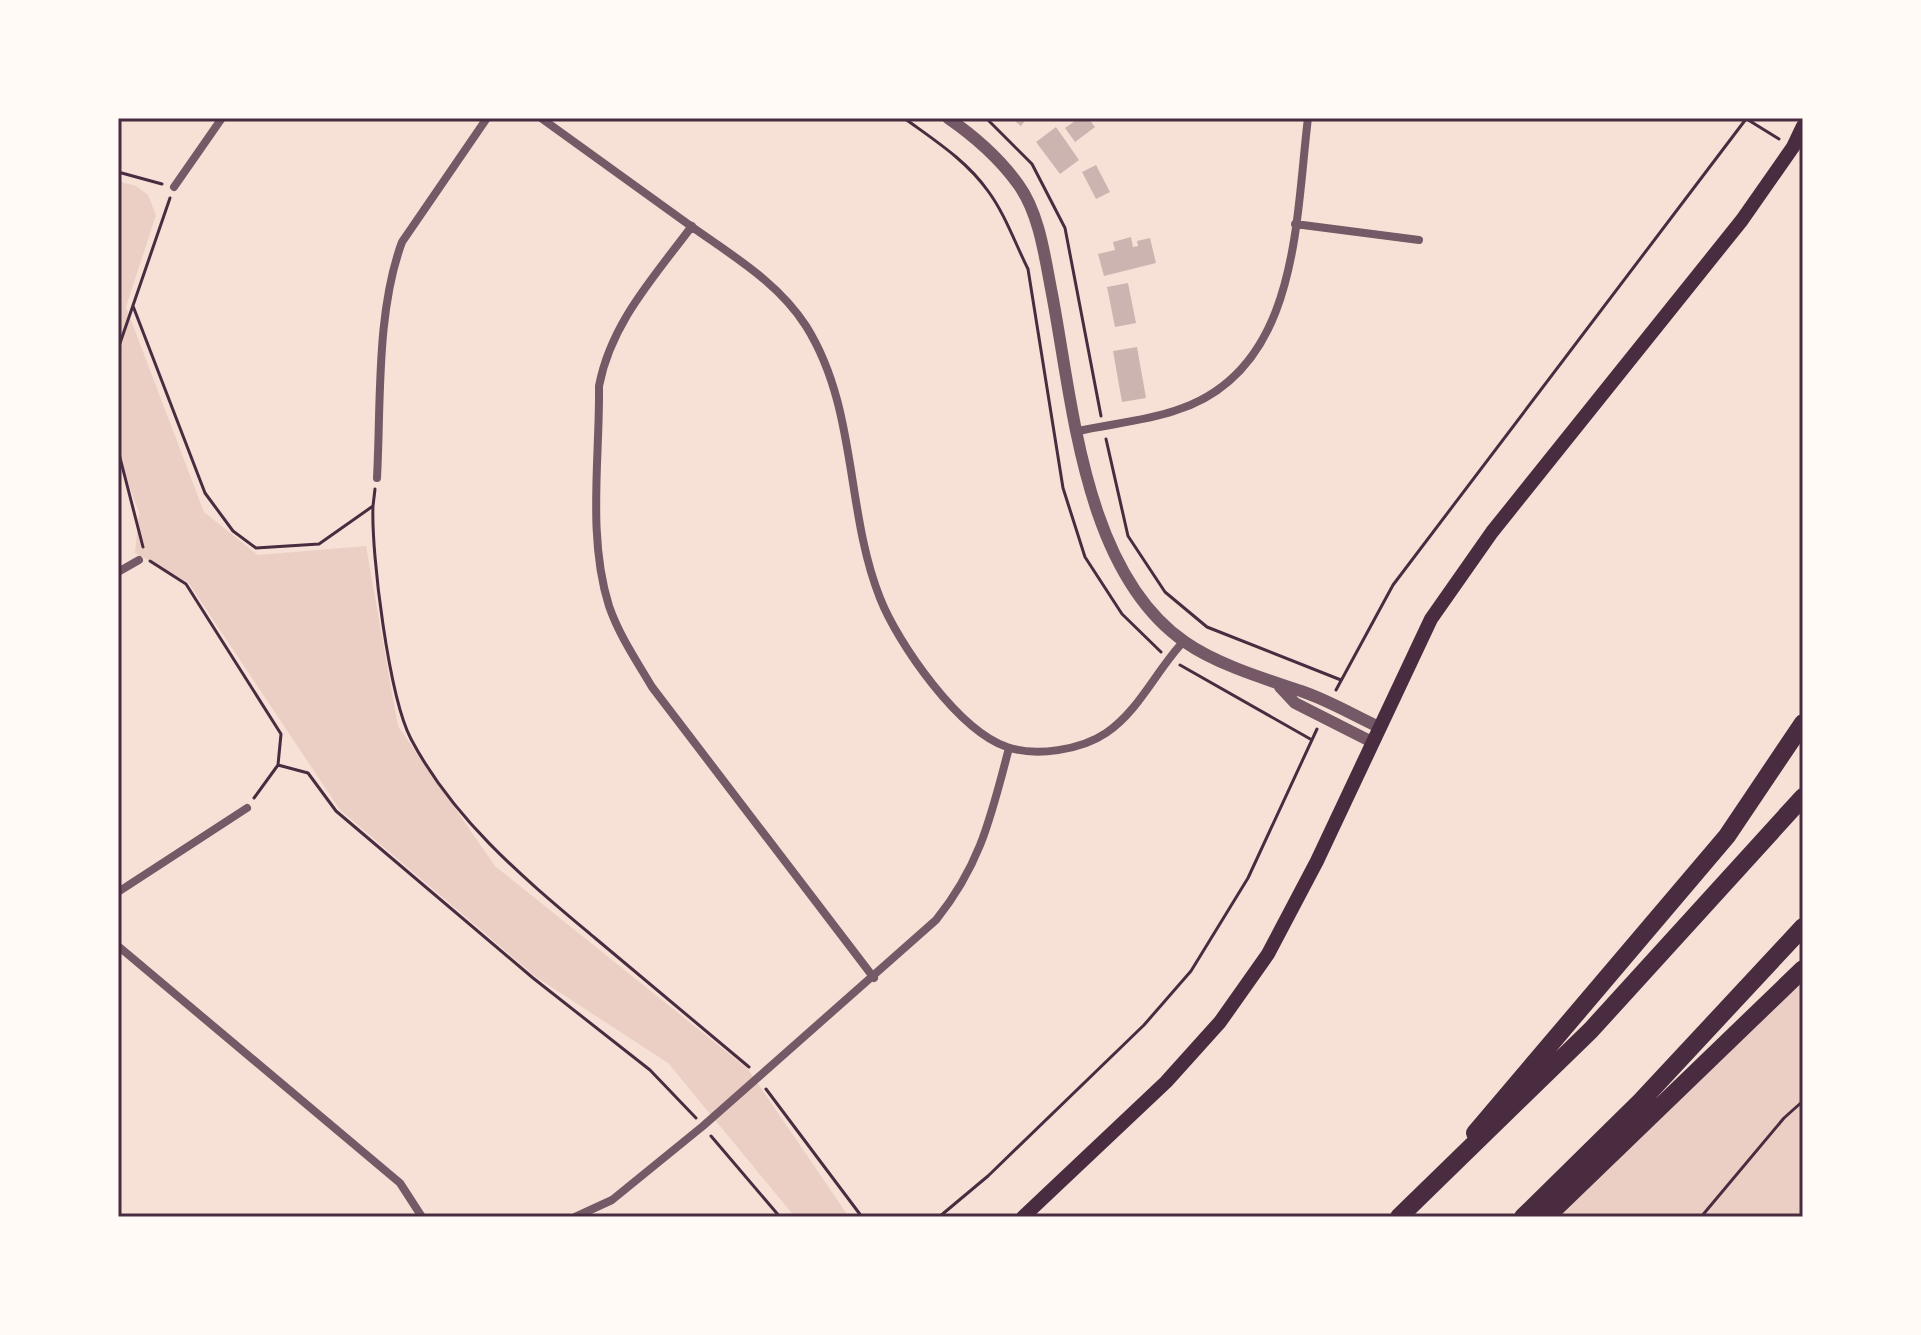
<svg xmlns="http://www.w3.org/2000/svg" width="1921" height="1335" font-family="'Roboto Serif',serif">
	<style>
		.green { fill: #ebcfc5 }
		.building { fill: #ccb4b1 }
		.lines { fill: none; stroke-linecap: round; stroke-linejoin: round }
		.path { stroke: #4a2c40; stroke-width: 3 }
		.minor { stroke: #755966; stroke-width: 8 }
		.tertiary { stroke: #755966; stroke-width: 12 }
		.secondary { stroke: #4a2c40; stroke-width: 14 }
		.motorway { stroke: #4a2c40; stroke-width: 18 }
		.neatline { fill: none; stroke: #4a2c40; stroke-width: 3 }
	</style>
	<rect width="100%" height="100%" fill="#f7e1d7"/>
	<path class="green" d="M118,181l18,5 12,9 8,20 -30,92 78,205 54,43 108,-9 32,180 97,140 253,203 101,148h-54l-127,-154 -132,-86 -196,-167 -152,-228 -53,-29 4,-41 -21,-56z
		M1803,973v244h-271z"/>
	<path class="building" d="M1011,118h16l-6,8z
		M1079,118h9l7,9 -20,15 -10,-14z
		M1056,127l23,33 -19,14 -24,-32z
		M1096,165l14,27 -14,7 -14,-27z
		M1131,237l2,10 5,-1 -1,-5 13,-3 6,25 -52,13 -6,-22 17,-4 -2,-8z
		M1128,283l8,40 -21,4 -8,-40z
		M1137,347l9,51 -24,4 -9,-51z"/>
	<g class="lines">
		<path class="path" d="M904,118c30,22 62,42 84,73 17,23 27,52 40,78l35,219 22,69 37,57 39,38
			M986,118l46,46 33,64 36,188
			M1745,118l34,21
			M118,172l44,12
			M133,306l72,187 28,38 23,17 63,-4 54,-38 2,-17
			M118,349l52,-151
			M1106,439l22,97 37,56 42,35 134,53
			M118,450l25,97
			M373,506c-2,48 16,191 38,233 44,83 114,140 184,199 52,43 103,86 154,129
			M150,561l36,23 95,150 -3,31 30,8 28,38 197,167 117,92 46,48
			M1180,665l132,75
			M1336,690l57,-105 353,-466
			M254,798l24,-33
			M766,1089l96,128
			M711,1136l69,81
			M939,1217l49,-41 156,-151 47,-54 57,-93 69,-149
			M1701,1217l83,-99 19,-17"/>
		<path class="minor" d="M541,118c49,35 98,71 147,106 43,31 89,57 118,102 52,83 39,184 74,272 18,46 79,133 127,149 29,10 74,3 99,-14 33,-22 51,-64 78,-92
			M174,187l48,-69
			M1295,224l124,16
			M692,226c-38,51 -81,97 -93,160 1,71 -12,150 10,220 10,29 27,54 43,81l222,291
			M1078,431c32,-7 66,-10 96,-20 125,-38 121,-187 134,-293
			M377,478c4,-75 -1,-166 25,-236l85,-124
			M118,572l21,-12
			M118,892l129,-84
			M118,946l282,237 22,34
			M575,1217l37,-17 91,-74 233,-206c45,-56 55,-104 73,-172"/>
		<path class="tertiary" d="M948,118c26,18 52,41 70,66 22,30 27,75 34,110 21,110 32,278 133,348 31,22 80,37 116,49 27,9 52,24 78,36
			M1280,687l15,16 77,39"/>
		<path class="secondary" d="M1023,1217l143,-135 54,-60 48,-68 49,-93 114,-242 61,-87 250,-312 51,-73 10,-21"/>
		<path class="motorway" d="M1475,1133l252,-297 76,-113
			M1399,1217l192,-187 212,-233
			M1523,1217l118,-116 162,-174
			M1546,1217l257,-248"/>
	</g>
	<rect width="1921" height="1335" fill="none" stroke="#fffaf5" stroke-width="240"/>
	<rect x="120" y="120" width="1681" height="1095" class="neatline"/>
</svg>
